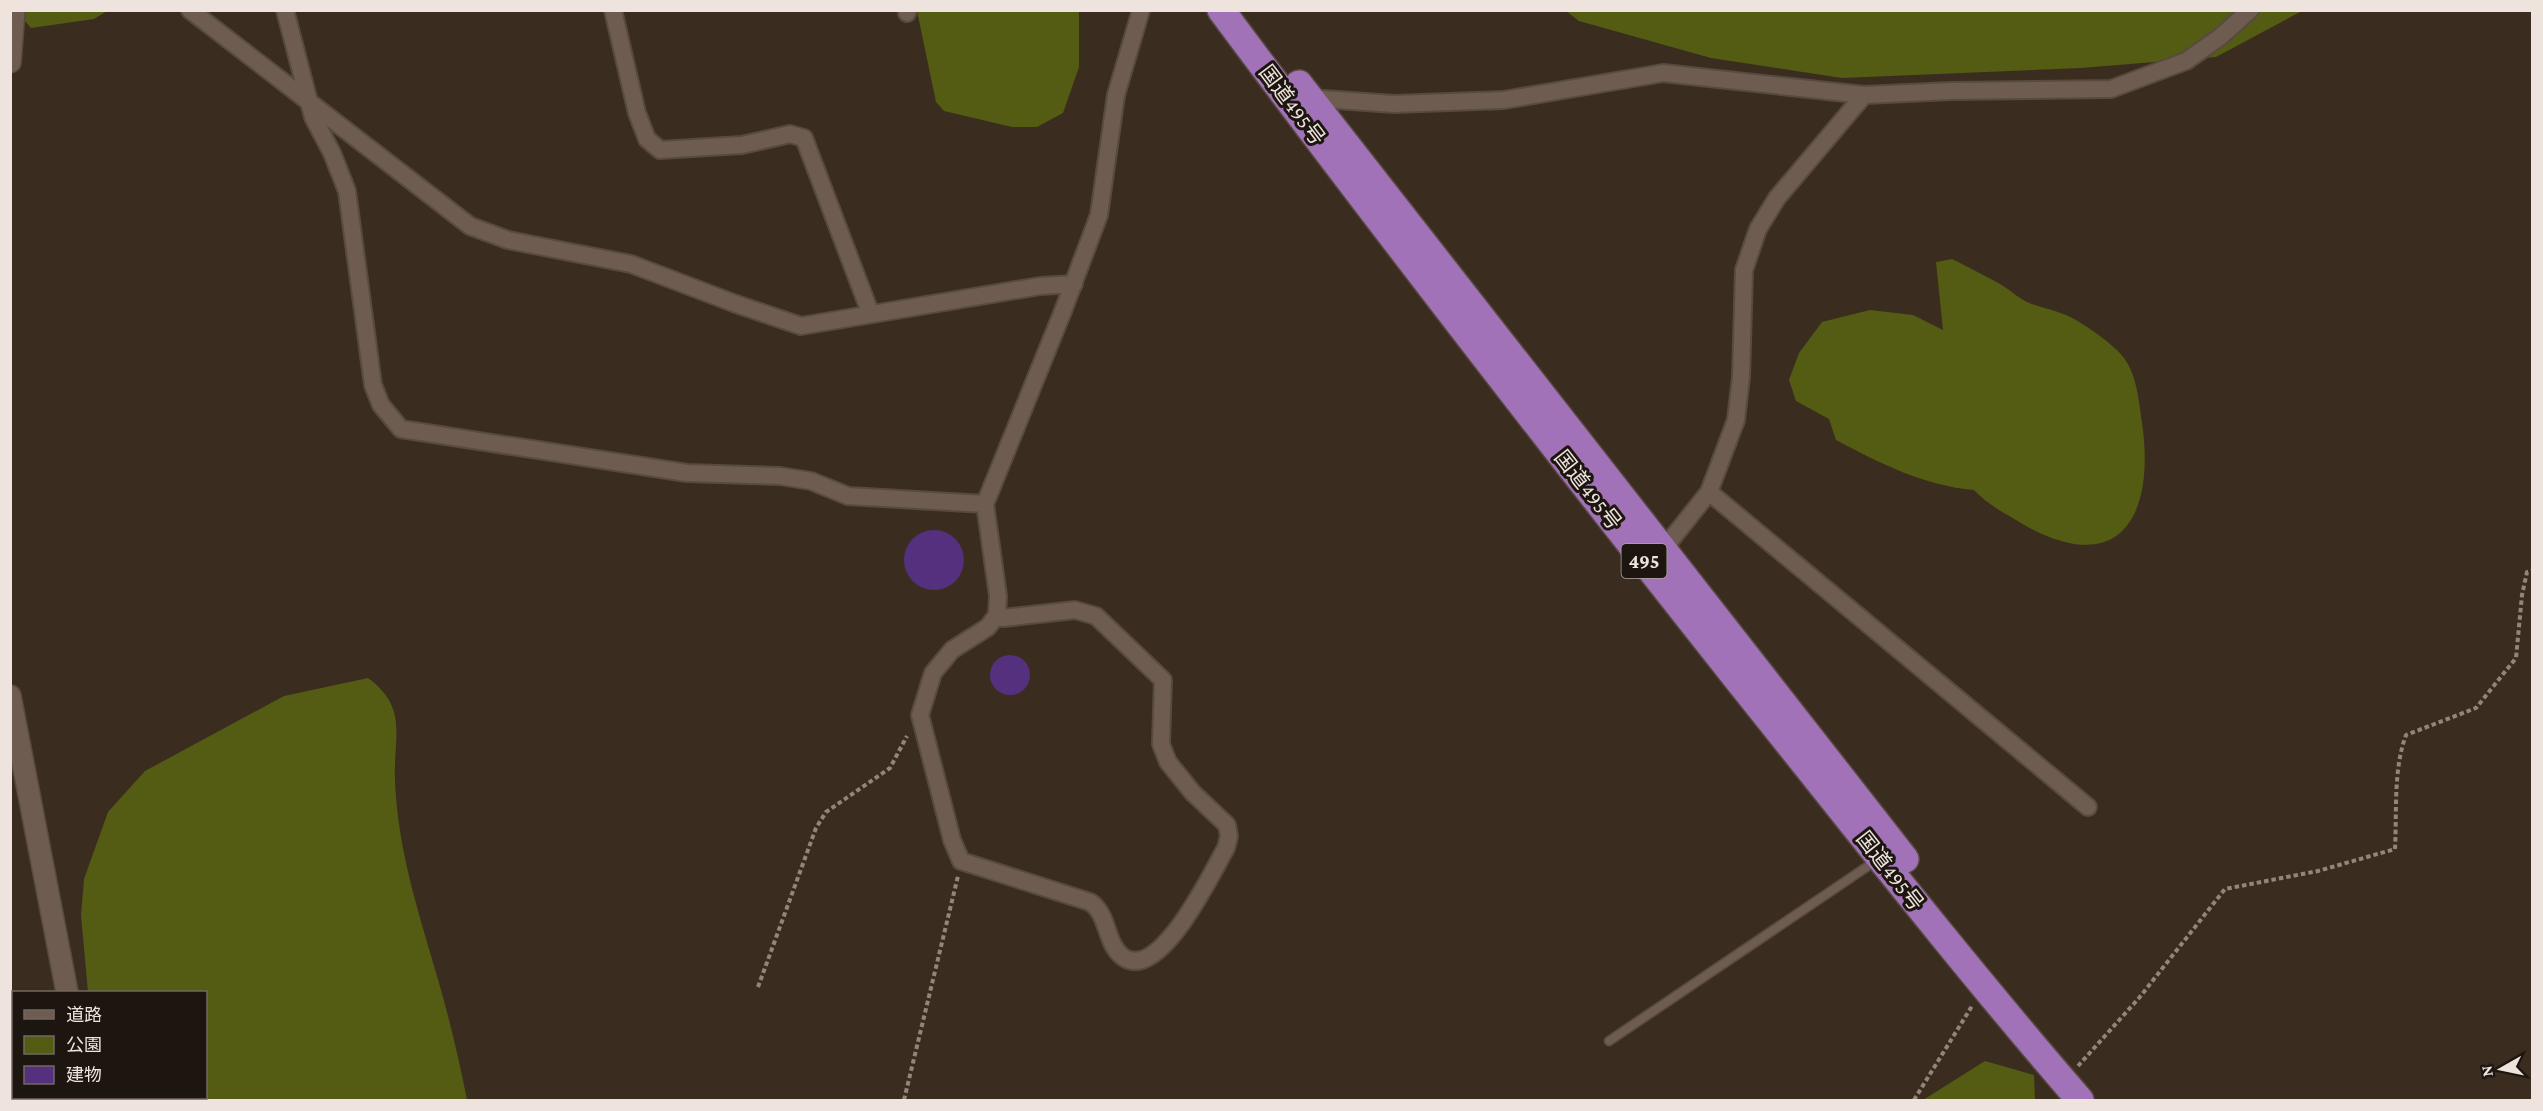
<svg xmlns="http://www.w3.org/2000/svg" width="2543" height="1111" font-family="'Crimson Pro','Noto Sans JP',serif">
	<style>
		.green { fill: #535c12 }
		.building { fill: #55307f }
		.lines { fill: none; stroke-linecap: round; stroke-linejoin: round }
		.service-casing { stroke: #574a40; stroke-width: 11 }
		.minor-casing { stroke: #574a40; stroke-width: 20 }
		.tertiary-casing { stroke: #574a40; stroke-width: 24 }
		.trunk-casing { stroke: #574a40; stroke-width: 30 }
		.path { stroke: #92867c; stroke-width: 4; stroke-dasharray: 4.5 3; stroke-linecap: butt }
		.service { stroke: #6d5c4f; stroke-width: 8 }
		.minor { stroke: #6d5c4f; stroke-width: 16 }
		.tertiary { stroke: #6d5c4f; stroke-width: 21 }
		.trunk { stroke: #a272b8; stroke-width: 27 }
		.labels { text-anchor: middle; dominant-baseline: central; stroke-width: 6; stroke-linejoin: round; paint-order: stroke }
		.shield { fill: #1d1610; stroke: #afa6a0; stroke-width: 1.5 }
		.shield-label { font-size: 20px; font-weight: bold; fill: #eee4dd }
		.street-label { font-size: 21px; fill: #eee4dd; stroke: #1d1610 }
	</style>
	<rect width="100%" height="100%" fill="#3b2c20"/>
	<path class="green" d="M16,11h91l-13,8 -63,9z
		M917,11h162v56l-16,46 -26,14h-25l-68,-16 -8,-9z
		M1566,11h736l-86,46 -135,11 -239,10 -131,-20 -132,-37z
		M1952,259c16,8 32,16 48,25 9,5 17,13 27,18 13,6 29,8 43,15 13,6 46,29 54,41 13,18 15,43 18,65 13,89 -19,156 -116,103 -18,-11 -37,-20 -52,-36 -49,-4 -95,-27 -138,-50l-7,-21 -33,-18 -7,-21 10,-27 23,-31 48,-12 43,5 30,15 -7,-68z
		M368,678c41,30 25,59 27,103 3,70 23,129 42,195 12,41 22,83 30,124h-368v-2h107v-106h-118l-7,-77 3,-36 24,-67 37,-41 139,-75z
		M1985,1061l49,14 1,25h-112z"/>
	<path class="building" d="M904 560a30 30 0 1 1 60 0a30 30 0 1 1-60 0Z
		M990 675a20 20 0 1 1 40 0a20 20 0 1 1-40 0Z"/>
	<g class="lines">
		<g class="service-casing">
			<path id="service" d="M1609,1041l268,-181"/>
		</g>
		<g class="minor-casing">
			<path id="minor" d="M190,10l280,216 38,14 123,24 105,40 65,22 239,-40 34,-2
				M285,10l28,107 19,36 15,38 26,194 8,20 20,24 286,44 93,3 31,5 37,15 137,8
				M613,10l24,103 10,26 13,11 82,-5 48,-11 14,4 66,174
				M907,13l1,-3
				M1309,98l85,6 110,-4 159,-27 201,22 87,-4 160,-2 75,-28 34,-24 30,-27
				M1709,492l379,315
				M1662,551l47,-59 27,-72 5,-43 3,-107 14,-41 19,-31 87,-103
				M997,615l6,3 72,-8 21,6 67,64 -2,64 7,18 25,31 34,32 2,11 -3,12c-14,24 -66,135 -103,109 -18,-13 -14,-43 -33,-55l-129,-41 -9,-21 -32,-125 13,-42 19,-23 36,-23 9,-12 1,-19 -13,-92 78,-193 36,-96 17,-120 25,-85"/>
		</g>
		<g class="tertiary-casing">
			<path id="tertiary" d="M10,62l4,-52
				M10,696l57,296
				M87,1098l1,2"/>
		</g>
		<g class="trunk-casing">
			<path id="trunk" d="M1221,10c170,228 344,452 520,674 112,140 222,281 339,416
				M1299,84l606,775"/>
		</g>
		<path class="path" d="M758,987l58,-159 10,-16 64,-44 17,-32
			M2078,1066l61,-68 86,-109 93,-18 77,-22c2,-37 -2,-79 11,-114l70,-27 40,-50 6,-63 5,-23 5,-1
			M904,1100l54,-224
			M1914,1100l58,-94"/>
		<use href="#service" class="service"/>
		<use href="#minor" class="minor"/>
		<use href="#tertiary" class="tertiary"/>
		<use href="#trunk" class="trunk"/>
	</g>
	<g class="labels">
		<rect class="shield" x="1621.5" y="544" width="45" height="34" rx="4.5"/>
		<g class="shield-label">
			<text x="1644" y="561">495</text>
		</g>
		<g class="street-label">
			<text transform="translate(1292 105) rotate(53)">国道495号</text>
			<text transform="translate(1588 490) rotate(52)">国道495号</text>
			<text transform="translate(1890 871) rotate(52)">国道495号</text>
		</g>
	</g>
	<rect width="2543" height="1111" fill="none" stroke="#eee4dd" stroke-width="24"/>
	<rect x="12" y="991" width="195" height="108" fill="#1d1610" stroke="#716862" stroke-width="1.5"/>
	<rect x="24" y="1010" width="30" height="9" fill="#6d5c4f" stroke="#716862" stroke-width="1.5"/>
	<text x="66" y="1021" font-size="18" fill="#eee4dd">道路</text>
	<rect x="24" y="1036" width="30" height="18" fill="#535c12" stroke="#716862" stroke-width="1.5"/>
	<text x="66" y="1051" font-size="18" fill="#eee4dd">公園</text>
	<rect x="24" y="1066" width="30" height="18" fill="#55307f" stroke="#716862" stroke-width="1.5"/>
	<text x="66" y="1081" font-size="18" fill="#eee4dd">建物</text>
	<g transform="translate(2501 1069) rotate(261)" stroke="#1d1610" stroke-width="4.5" paint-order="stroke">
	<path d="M0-4.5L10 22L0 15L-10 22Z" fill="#eee4dd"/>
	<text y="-9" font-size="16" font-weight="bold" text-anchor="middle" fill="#eee4dd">N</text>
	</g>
</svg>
